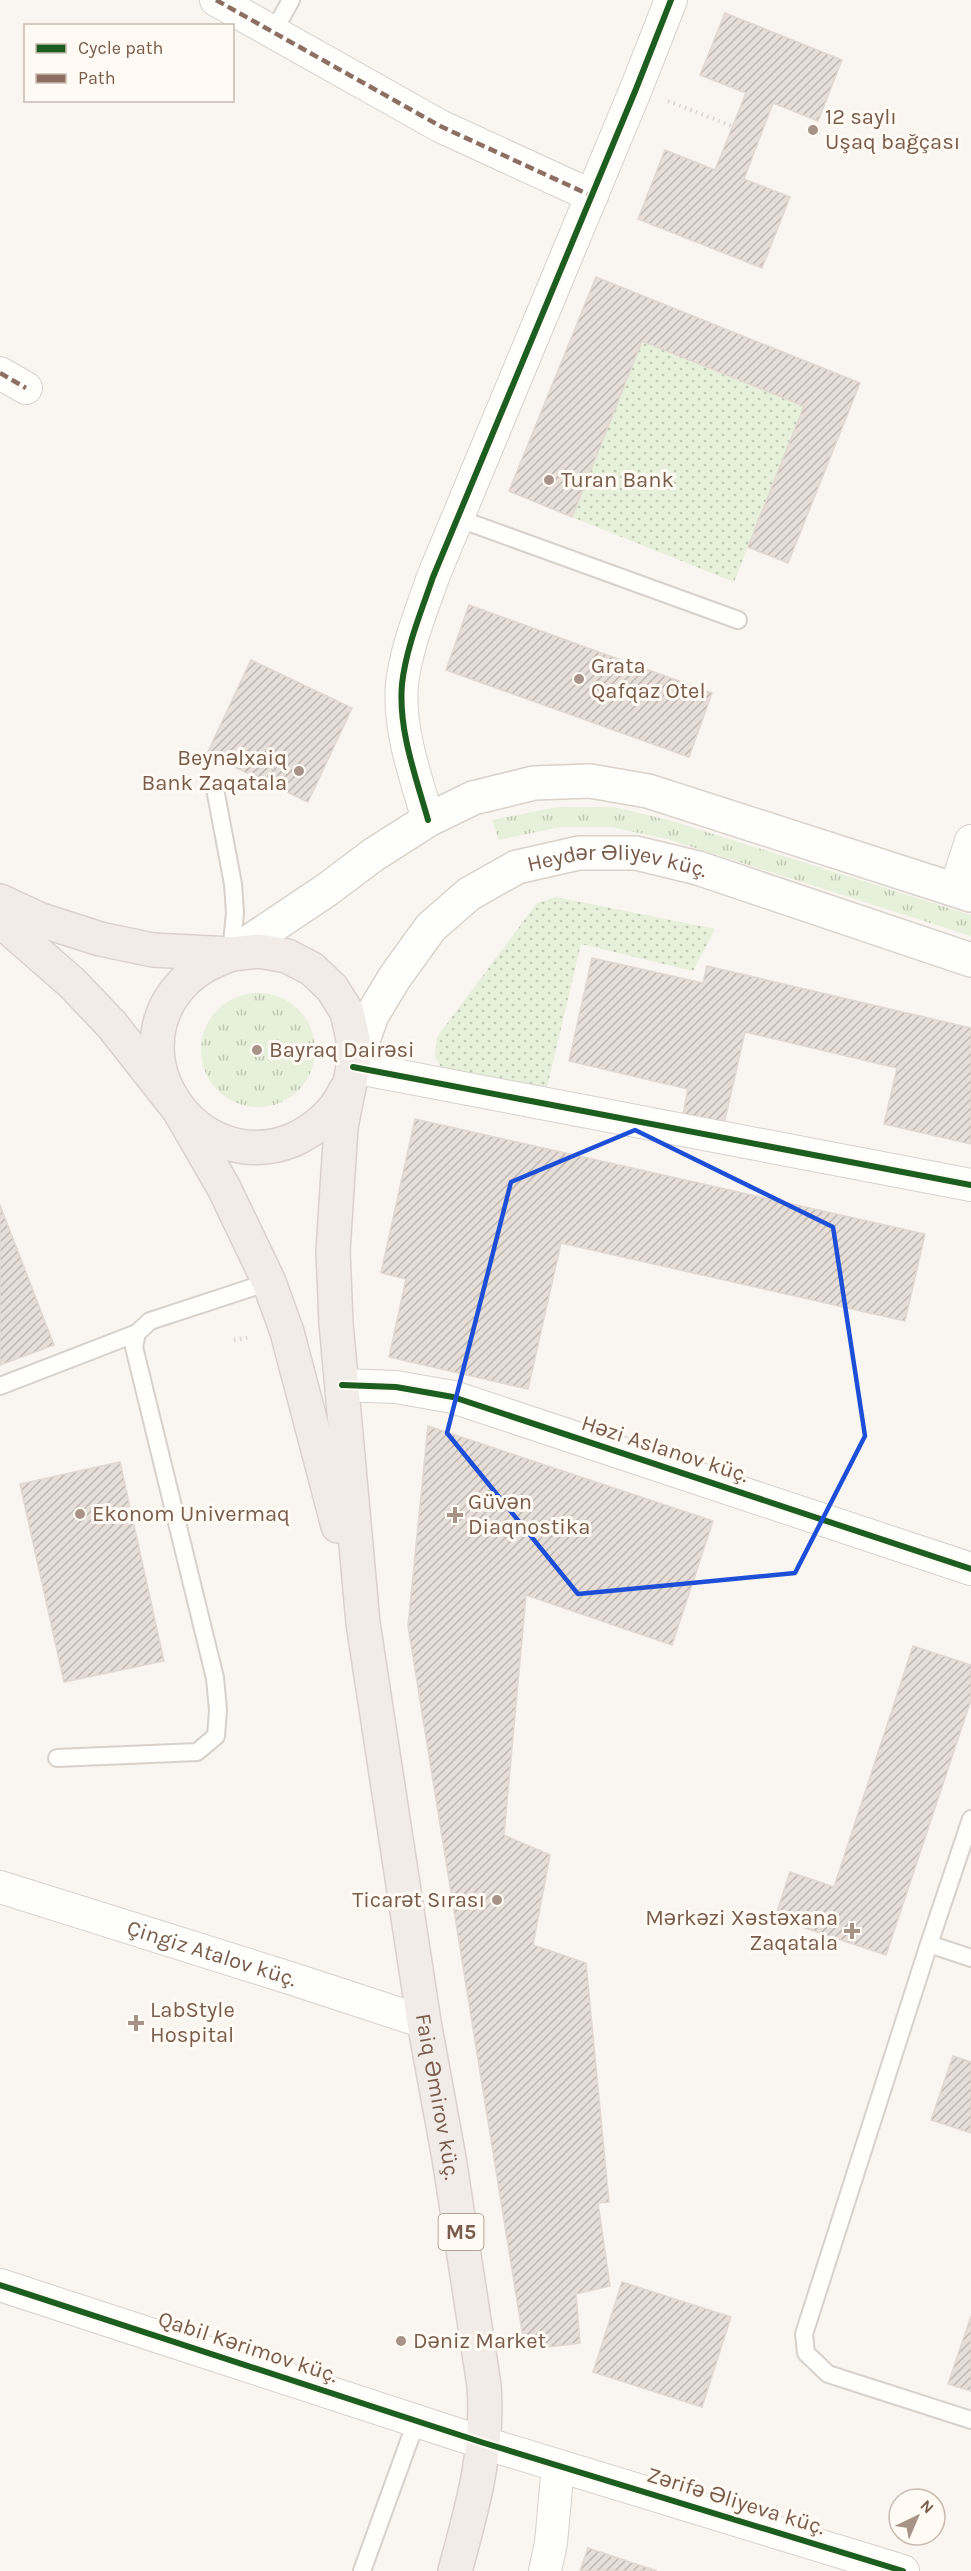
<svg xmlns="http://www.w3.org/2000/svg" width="971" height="2571" font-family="Karla,sans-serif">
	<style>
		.grass { fill: url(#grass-tufts) }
		.park { fill: url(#park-dots) }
		.building { fill: url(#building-hatch); stroke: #e2d8d2; stroke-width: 1.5 }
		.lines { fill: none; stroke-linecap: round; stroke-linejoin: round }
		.service-casing { stroke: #d7d1cb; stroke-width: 20 }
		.minor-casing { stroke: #d7d1cb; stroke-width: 34 }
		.secondary-casing { stroke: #d9d2cb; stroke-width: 36 }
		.trunk-casing { stroke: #dad1cc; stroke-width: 36 }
		.path { stroke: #dcd5d0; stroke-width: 4; stroke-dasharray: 1.5 4.5; stroke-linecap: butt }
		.service { stroke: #fefefd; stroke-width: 16 }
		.minor { stroke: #fefefd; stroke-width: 32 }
		.secondary { stroke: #fefefd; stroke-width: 33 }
		.trunk { stroke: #f2ece8; stroke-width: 33 }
		.quiet { stroke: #8d6e63; stroke-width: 4.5; stroke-dasharray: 9 4.5; stroke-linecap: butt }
		.cycleway-casing { stroke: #fffaf3; stroke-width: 10 }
		.cycleway { stroke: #1b5e20; stroke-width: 6 }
		.marked { fill: none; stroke: #1d4ed8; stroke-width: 4.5; stroke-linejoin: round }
		.poi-dot { fill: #a69286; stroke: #fffaf3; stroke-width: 2 }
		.labels { text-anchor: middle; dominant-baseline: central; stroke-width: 6; stroke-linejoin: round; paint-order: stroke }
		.shield { fill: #fffaf3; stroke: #a28b7f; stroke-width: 1.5 }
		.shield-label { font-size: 21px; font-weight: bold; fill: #7a5c4d }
		.poi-label { font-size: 22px; fill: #7a5c4d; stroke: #fffaf3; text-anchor: start }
		.street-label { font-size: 22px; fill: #7a5c4d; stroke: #fffaf3 }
	</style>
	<defs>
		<pattern id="grass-tufts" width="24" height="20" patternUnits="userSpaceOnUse" patternTransform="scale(1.5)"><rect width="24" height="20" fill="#e7f0db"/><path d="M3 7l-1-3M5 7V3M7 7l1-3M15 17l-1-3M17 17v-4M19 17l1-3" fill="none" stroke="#c0c6b4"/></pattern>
		<pattern id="park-dots" width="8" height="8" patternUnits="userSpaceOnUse" patternTransform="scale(1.5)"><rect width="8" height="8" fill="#e7f0db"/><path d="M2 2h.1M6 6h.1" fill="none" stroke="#c0c6b4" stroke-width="1.8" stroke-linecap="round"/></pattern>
		<pattern id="building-hatch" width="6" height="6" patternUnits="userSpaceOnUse" patternTransform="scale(1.5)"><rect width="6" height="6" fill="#e6ded7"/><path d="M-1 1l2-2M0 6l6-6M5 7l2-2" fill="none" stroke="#bfb7b1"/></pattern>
	</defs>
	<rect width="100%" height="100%" fill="#f9f5f0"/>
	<path class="grass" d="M558,807h56l58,14 299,94v21l-304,-97 -56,-12h-51l-61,13 -7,-20z
		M201 1050a57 57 0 1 1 114 0a57 57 0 1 1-114 0Z"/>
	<path class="park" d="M642,341l162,65 -70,176 -162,-65z
		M556,897l159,32 -22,42 -112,-27 -36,152 -104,-28 -6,-12 2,-19 100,-134z"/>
	<path class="building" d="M725,13l117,47 -24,61 -45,-18 -29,76 46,18 -28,71 -124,-49 27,-69 50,20 31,-77 -46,-18z
		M596,277l264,106 -72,180 -40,-16 56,-141 -162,-65 -70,176 -63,-26z
		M469,605l243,88 -23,64 -243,-87z
		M251,660l101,48 -44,94 -101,-48z
		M592,958l111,25 4,-17 264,62v116l-87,-20 13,-56 -152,-36 -21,92 -41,-9 5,-26 -119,-28z
		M415,1119l510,115 -20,87 -344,-78 -33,146 -139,-32 17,-78 -25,-6z
		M0,1205l54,140 -54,20z
		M428,1426l285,95 -41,124 -146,-50 -22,240 46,20 -17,90 53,18 23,239 -11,1 12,83 -34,8 4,49 -55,7 -117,-724z
		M120,1462l44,199 -100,21 -44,-198z
		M913,1646l58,19v35l-85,255 -111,-37 15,-46 44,15z
		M953,2056l18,6v71l-40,-13z
		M622,2282l109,35 -29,90 -109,-35z
		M971,2316v75l-23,-7z
		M588,2548l69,23h-77z"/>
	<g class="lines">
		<g class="service-casing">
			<path id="service" d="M272,34l19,-34
				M457,518l281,102
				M216,794l17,90 2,29 -4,40
				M0,1386l137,-53 13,-12 119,-39
				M57,1758l140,-6 19,-16 2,-26 -3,-32 -81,-331 3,-14
				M929,1944l42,-125
				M971,1958l-42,-14 -125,390 2,19 22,21 143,46
				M362,2571l54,-149"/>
		</g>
		<g class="minor-casing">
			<g id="minor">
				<path d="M216,0l224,126 152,70"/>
				<path d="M0,373l26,15"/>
				<path d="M428,820c-12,-43 -30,-90 -26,-136 4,-36 19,-72 31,-107l203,-488 35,-89"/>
				<path d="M955,890l16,-49"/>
				<path d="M353,1067l618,118"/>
				<path d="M342,1385l54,2 57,10 518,172"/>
				<path id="s1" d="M0,1887l293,92 131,43"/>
				<path d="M0,2285l484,158 419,128"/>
				<path d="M545,2571l6,-28 7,-77"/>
			</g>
		</g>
		<g class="secondary-casing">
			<g id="secondary">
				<path d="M231,954l97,-65 45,-34 55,-35 45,-22 61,-15 56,-2 58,10 323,104"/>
				<path id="s2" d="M353,1067l19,-52 23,-38 36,-50 38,-33 48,-27 62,-14h57l62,15 273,92"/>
			</g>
		</g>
		<g class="trunk-casing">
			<g id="trunk">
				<path id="s3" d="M0,901l41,19 59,19 53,11 78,4 28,-3 28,5 25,13 20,19 15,24 6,27v28l-12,60 -8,124 3,72 27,300 61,399 25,136 35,227c5,65 -12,124 -29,186"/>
				<path d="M0,920l72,63 40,42 67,85 45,78 45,94 18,50 51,194"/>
				<path d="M231,954c-17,7 -34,14 -47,28 -72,74 13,197 109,158 22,-10 42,-27 52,-49"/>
			</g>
		</g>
		<path class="path" d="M668,101l64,25
			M234,1340l17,-3"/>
		<use href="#service" class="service"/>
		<use href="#minor" class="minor"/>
		<use href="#secondary" class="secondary"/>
		<use href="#trunk" class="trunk"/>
		<path class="quiet" d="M216,0l224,126 152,70
			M0,373l26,15"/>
		<g class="cycleway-casing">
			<path id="cycleway" d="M428,820c-12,-43 -30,-90 -26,-136 4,-36 19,-72 31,-107l203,-488 35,-89
				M353,1067l618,118
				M342,1385l54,2 57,10 518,172
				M0,2285l484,158 419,128"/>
		</g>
		<use href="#cycleway" class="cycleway"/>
	</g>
	<path class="marked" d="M635,1130l198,97 32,209 -70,137 -217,21 -131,-161 64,-251z"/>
	<g class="poi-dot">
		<circle cx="813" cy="130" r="6"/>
		<circle cx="549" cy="480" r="6"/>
		<circle cx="579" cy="679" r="6"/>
		<circle cx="299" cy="771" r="6"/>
		<circle cx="257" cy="1050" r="6"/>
		<circle cx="80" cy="1514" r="6"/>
		<path d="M452 1506h6v6h6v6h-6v6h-6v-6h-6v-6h6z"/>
		<circle cx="497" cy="1900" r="6"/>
		<path d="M849 1922h6v6h6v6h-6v6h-6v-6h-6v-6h6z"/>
		<path d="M133 2014h6v6h6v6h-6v6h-6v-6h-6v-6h6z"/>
		<circle cx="401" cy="2341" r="6"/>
	</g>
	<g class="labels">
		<rect class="shield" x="438.5" y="2214" width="45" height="36" rx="4.5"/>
		<g class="shield-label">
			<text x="461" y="2232">M5</text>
		</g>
		<g class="poi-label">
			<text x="825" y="117">12 saylı<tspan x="825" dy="25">Uşaq bağçası</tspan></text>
			<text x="561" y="480">Turan Bank</text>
			<text x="591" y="666">Grata<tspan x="591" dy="25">Qafqaz Otel</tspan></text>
			<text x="287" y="758" text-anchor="end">Beynəlxaiq<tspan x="287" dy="25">Bank Zaqatala</tspan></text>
			<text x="269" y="1050">Bayraq Dairəsi</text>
			<text x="468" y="1502">Güvən<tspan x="468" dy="25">Diaqnostika</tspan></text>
			<text x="92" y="1514">Ekonom Univermaq</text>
			<text x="485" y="1900" text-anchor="end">Ticarət Sırası</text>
			<text x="838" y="1918" text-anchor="end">Mərkəzi Xəstəxana<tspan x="838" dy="25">Zaqatala</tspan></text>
			<text x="150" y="2010">LabStyle<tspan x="150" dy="25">Hospital</tspan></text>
			<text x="413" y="2341">Dəniz Market</text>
		</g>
		<g class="street-label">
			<text stroke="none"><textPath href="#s2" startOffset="369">Heydər Əliyev küç.</textPath></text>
			<text transform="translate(665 1449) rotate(18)">Həzi Aslanov küç.</text>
			<text stroke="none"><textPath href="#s1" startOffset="222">Çingiz Atalov küç.</textPath></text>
			<text stroke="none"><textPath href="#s3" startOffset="1474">Faiq Əmirov küç.</textPath></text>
			<text transform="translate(248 2347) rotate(18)">Qabil Kərimov küç.</text>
			<text transform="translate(736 2501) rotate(17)">Zərifə Əliyeva küç.</text>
		</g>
	</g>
	<rect x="24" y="24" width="210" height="78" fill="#fffaf3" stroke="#cabbb1" stroke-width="1.5"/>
	<rect x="36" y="44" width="30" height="9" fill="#1b5e20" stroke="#cabbb1" stroke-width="1.5"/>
	<text x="78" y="54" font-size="18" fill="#7a5c4d">Cycle path</text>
	<rect x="36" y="74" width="30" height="9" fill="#8d6e63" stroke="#cabbb1" stroke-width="1.5"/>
	<text x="78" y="84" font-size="18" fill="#7a5c4d">Path</text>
	<g transform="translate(917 2517) rotate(44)"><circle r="28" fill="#fffaf3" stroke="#cabbb1" stroke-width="1.5"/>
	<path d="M0-4.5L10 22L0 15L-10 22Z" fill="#a69286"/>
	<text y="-9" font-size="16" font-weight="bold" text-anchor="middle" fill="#7a5c4d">N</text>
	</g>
</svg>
